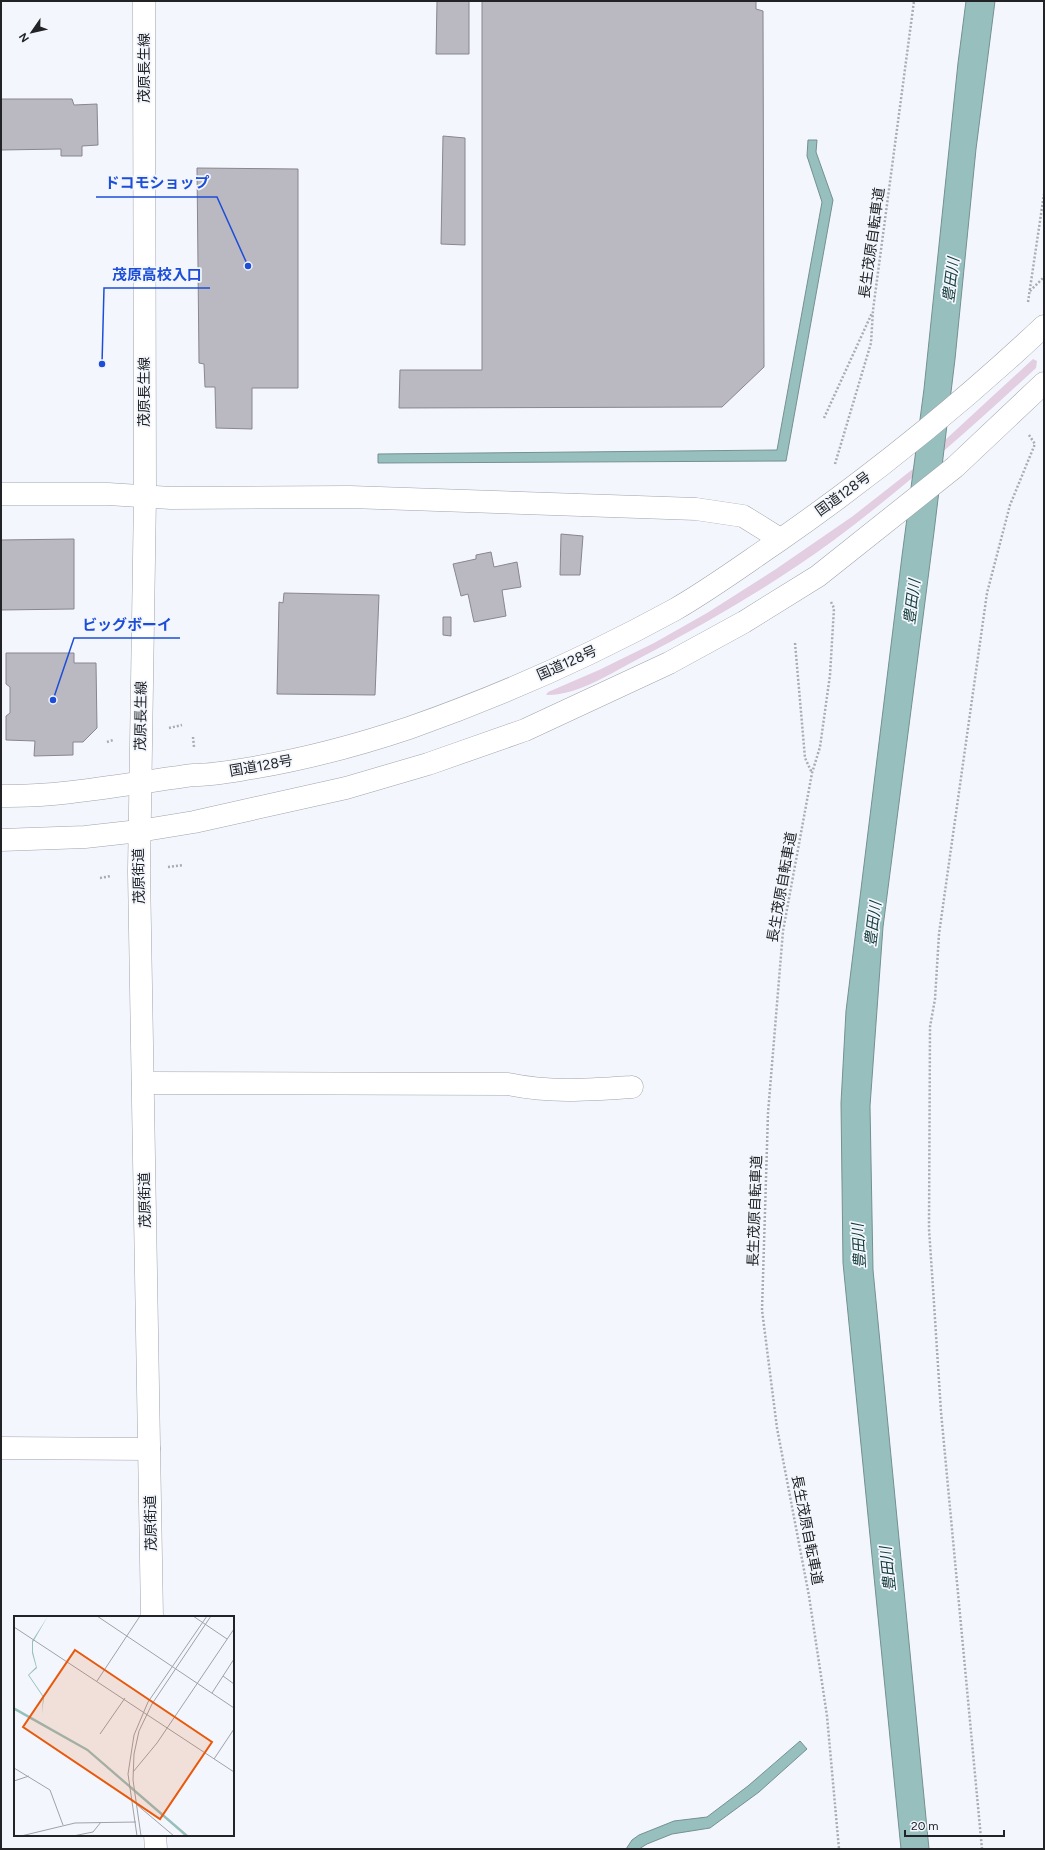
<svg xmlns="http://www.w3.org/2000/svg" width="1045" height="1850" font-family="Figtree,'Noto Sans JP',sans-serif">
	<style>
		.green { fill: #e3cde1 }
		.water { fill: #97bfbe; stroke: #749090 }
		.building { fill: #bab8c1; stroke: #88868e }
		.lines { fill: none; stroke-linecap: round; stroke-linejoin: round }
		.minor-casing { stroke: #9fa3ab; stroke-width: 23 }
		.primary-casing { stroke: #9fa3ab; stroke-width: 23 }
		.trunk-casing { stroke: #9fa3ab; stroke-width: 23 }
		.path { stroke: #a9acb1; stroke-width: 2.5; stroke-dasharray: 2 2; stroke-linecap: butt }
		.minor { stroke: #fff; stroke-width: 22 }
		.primary { stroke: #fff; stroke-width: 22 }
		.trunk { stroke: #fff; stroke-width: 22 }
		.labels { text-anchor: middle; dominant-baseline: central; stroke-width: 3.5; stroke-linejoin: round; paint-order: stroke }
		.street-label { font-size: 14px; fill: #212326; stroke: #f3f7fd }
		.water-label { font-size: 15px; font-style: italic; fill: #113938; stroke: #f3f7fd }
		.inset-road { fill: none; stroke: #9fa2a7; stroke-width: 1 }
		.view { fill: #e8590c; fill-opacity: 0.15; stroke: #e8590c; stroke-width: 2 }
		.inset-edge { fill: none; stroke: #212326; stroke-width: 2 }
		.leader { fill: none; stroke: #1d4ed8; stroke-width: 1.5 }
		.callout-dot { fill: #1d4ed8; stroke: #f3f7fd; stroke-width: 1.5 }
		.callout-label { font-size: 15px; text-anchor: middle; font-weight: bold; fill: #1d4ed8; stroke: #f3f7fd; stroke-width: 3.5; stroke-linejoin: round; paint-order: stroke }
	</style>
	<rect width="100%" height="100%" fill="#f3f7fd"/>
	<path class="green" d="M1033,359l4,2 -1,7c-65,60 -131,119 -202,172 -61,45 -127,83 -194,118 -27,14 -63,38 -94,37l2,-3 51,-22 55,-27 53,-30 69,-44 77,-53 65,-51z"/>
	<path class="water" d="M966,1h29l-19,148 -21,210 -21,173 -51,395 -13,179 3,164 56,579h-28l-58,-586 -2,-160 5,-92 56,-455 22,-167 34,-326z
		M808,140h9l-1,12 17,48 -47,261 -408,2v-9l399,-4 45,-248 -15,-46z
		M800,1741l7,8 -48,43 -49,36 -38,6 -25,10 -8,5h-13l6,-9 7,-5 35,-14 33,-4 41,-31z"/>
	<path class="building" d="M437,1h32v53h-33z
		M482,1h274v8l7,2 1,356 -42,40 -323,1 1,-38h82z
		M1,99h71l2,6 23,-1 1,41 -16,1v10h-21v-7l-60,1z
		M443,136l22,2v107l-24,-1z
		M197,168l101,1v219h-46v41l-36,-1 -1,-41h-10l-1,-23 -5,-1z
		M561,534l22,2 -3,39h-20z
		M74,539v70l-73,1v-70z
		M491,552l3,15 23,-5 4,25 -19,3 4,26 -32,6 -6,-28 -7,2 -8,-32 23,-5v-4z
		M284,593l95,2 -4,100 -98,-1 2,-92 4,1z
		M443,617h8v19l-8,-1z
		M6,653h68v10h22l1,65 -14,14h-10v13l-39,1 1,-15 -29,-1v-24l4,-3v-26l-4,-3z"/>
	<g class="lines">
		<g class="minor-casing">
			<path id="minor" d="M1,494h107l63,4 179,-1 346,12 47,7 37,23
				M143,1083l365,1c43,9 80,6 124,3
				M1,1448l148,1"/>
		</g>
		<g class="primary-casing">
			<path id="primary" d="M144,1l1,495 -6,376 13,745
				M155,1835l1,14"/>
		</g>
		<g class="trunk-casing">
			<path id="trunk" d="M1,796c64,1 129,-13 193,-21 20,0 39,-4 58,-7 54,-9 106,-23 157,-40 91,-32 181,-72 265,-118 35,-20 69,-45 103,-68 95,-66 182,-136 267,-216
				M1,840l84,-3 54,-6 55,-9 152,-34 82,-24 97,-34 144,-67 75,-41 74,-46 137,-109 89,-84"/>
		</g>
		<path class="path" d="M1030,291l14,-14
			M1028,302l16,-108
			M824,418l48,-105
			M835,464l36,-121 2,-33 41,-309
			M831,602l3,6 -4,67 -10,72 -8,26 -29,158 -15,182 -6,197 15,118 32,168 18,120 12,133
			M795,643l10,115 7,15
			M169,728l13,-3
			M193,737l1,10
			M107,742l6,-2
			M168,867l15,-2
			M100,878l11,-2
			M982,1849l-41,-437 -8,-124 -4,-59 1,-202 5,-28 4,-65 48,-341 23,-88 25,-61 -6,-9"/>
		<use href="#minor" class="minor"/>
		<use href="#primary" class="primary"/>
		<use href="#trunk" class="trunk"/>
	</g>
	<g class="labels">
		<g class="street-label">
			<text transform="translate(144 68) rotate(-90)">茂原長生線</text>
			<text transform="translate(872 243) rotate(-82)">長生茂原自転車道</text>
			<text transform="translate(144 392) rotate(-90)">茂原長生線</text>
			<text transform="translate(843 494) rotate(-36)">国道128号</text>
			<text transform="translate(567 663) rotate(-24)">国道128号</text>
			<text transform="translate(141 716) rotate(-89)">茂原長生線</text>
			<text transform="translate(261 766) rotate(-10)">国道128号</text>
			<text transform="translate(139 876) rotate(-91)">茂原街道</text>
			<text transform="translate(782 887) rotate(-80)">長生茂原自転車道</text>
			<text transform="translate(145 1200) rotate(-91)">茂原街道</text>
			<text transform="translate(755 1211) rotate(-88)">長生茂原自転車道</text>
			<text transform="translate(151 1523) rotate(-91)">茂原街道</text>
			<text transform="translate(807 1530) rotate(79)">長生茂原自転車道</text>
		</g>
		<g class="water-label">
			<text transform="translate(951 280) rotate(-83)">豊田川</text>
			<text transform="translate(912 602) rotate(-83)">豊田川</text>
			<text transform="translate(873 924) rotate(-83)">豊田川</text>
			<text transform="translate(859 1246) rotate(-93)">豊田川</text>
			<text transform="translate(888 1569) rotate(-96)">豊田川</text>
		</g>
	</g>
	<g transform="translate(14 1616)">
		<rect width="220" height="220" fill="#f3f7fd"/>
		<path d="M34,0l-15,26v10l4,16 -8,7 15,22 -2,17 1,-17 -15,-22 8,-8 -4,-14v-12zM0,91l74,42 101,87h-4l-98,-85 -73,-41z" fill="#97bfbe"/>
		<path class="inset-road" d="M83,0l137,92M179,0l34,23M0,11l220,145M209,60l11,8M83,65l43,-65M198,77l22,-34M86,118l25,-36M200,143l20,-30M0,152l36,22 13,35M119,156l24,-29 77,-114M0,165l15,-5M122,188l38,32M7,220l54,-13 61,-1M59,220l20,-4 8,-10M123,220l-9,-62 6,-39 14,-33 59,-86M127,220l-8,-56 1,-26 5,-23 13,-27 59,-88"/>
		<path class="view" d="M61,34l137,92 -52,77 -137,-92z"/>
		<rect width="220" height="220" class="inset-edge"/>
	</g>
	<path class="leader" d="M248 266L217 197H96M102 364L104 288H210M53 700L74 638H180"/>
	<g class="callout-dot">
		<circle cx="248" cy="266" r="4"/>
		<circle cx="102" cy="364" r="4"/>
		<circle cx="53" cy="700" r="4"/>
	</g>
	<g class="callout-label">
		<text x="157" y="188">ドコモショップ</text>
		<text x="157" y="280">茂原高校入口</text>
		<text x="127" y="630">ビッグボーイ</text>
	</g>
	<rect width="1045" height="1850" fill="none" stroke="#212326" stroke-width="4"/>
	<g transform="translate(32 32) rotate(236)" stroke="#f3f7fd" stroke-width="3" paint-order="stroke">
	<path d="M0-3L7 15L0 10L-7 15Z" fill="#212326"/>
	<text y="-6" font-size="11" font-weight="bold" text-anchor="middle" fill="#212326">N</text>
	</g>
	<path d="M905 1830v6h99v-6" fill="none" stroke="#212326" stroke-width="2"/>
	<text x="911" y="1830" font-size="12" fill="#212326" stroke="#f3f7fd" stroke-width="3" paint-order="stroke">20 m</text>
</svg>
